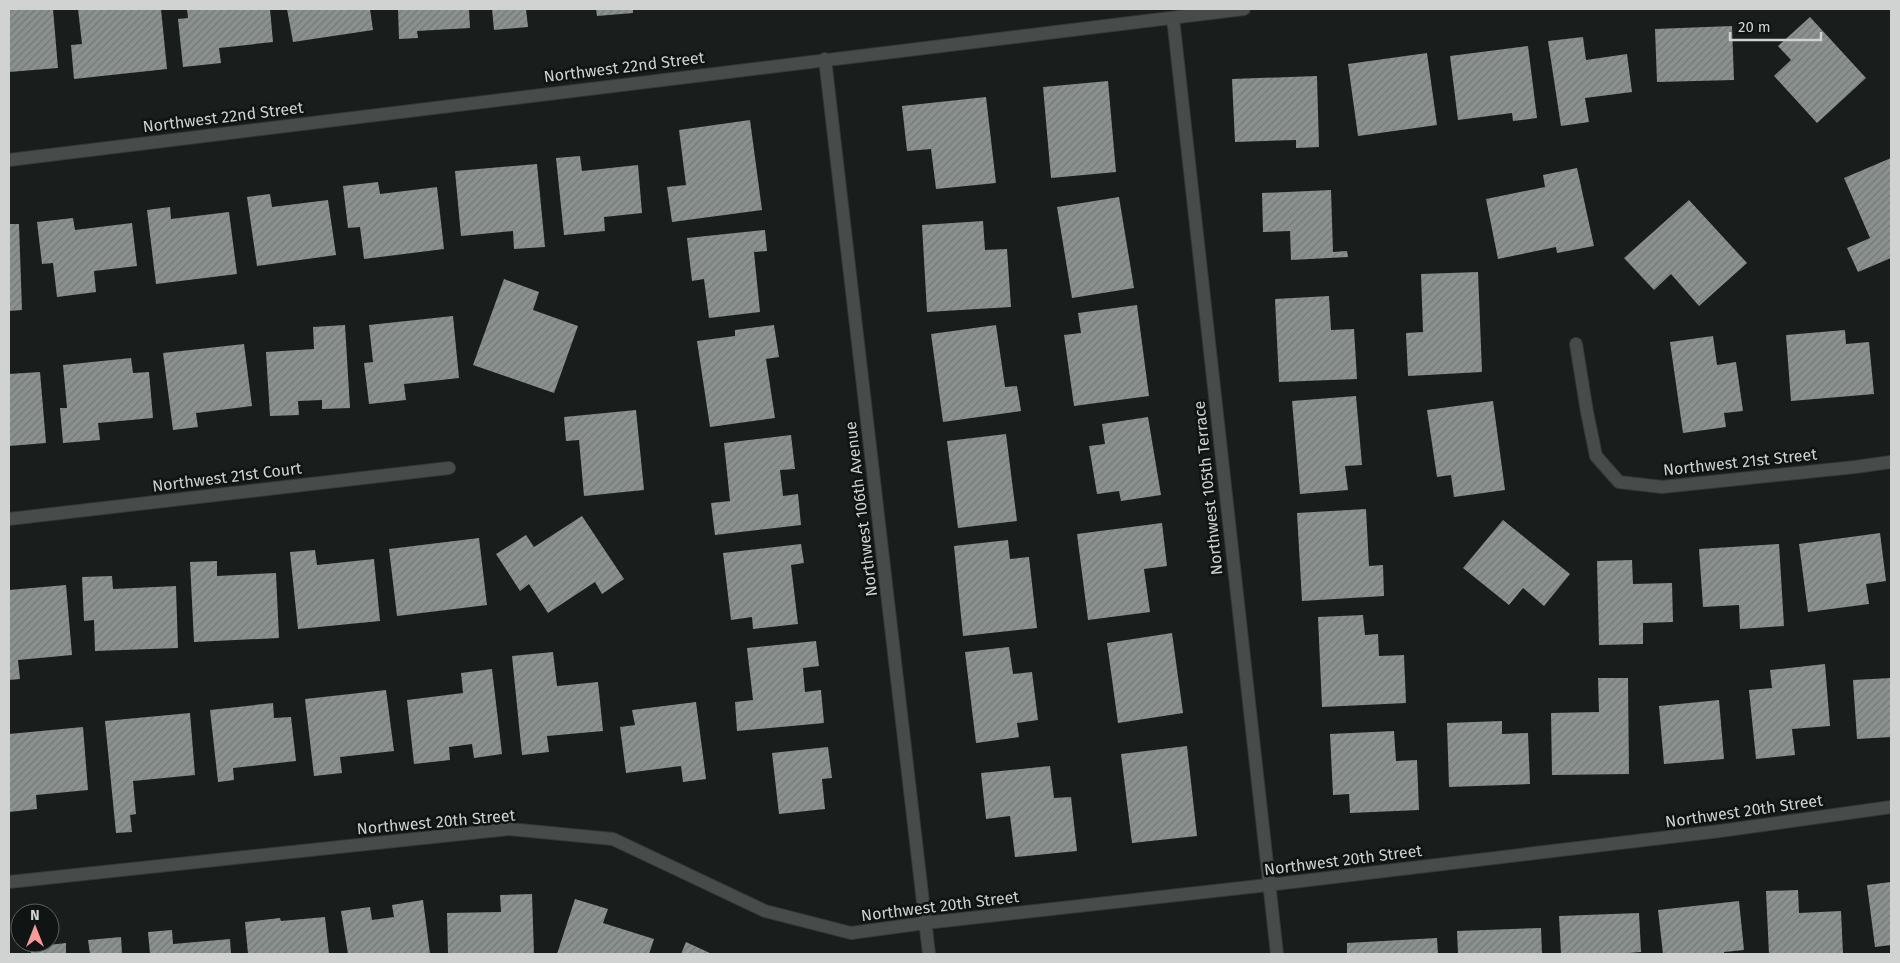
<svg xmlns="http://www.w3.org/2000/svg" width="1900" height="963" font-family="'Fira Sans',sans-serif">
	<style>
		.building { fill: url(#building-hatch) }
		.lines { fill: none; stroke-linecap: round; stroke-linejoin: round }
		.minor-casing { stroke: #353837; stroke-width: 14 }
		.minor { stroke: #474c4a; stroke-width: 12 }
		.labels { text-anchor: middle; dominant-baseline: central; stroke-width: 5; stroke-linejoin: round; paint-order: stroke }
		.street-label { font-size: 16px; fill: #d0d3d2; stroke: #101412 }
	</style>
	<defs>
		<pattern id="building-hatch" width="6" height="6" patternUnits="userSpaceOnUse" patternTransform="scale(1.25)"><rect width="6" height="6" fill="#8b918f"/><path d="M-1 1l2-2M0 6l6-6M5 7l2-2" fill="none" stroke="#747877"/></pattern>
	</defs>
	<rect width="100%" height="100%" fill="#191d1b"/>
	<path class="building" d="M9,9h44l5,59 -49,4z
		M78,9h83l6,60 -93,10 -3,-34 11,-1z
		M187,9h83l3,33 -54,6 2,15 -38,4 -5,-48 10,-1z
		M287,9h83l3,21 -80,12z
		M398,9h71l1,19 -53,3 1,7 -19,1z
		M492,9h34l2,18 -34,3z
		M596,9h37v4l-36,3z
		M1810,17l56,61 -49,45 -43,-47 17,-16 -13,-14z
		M1732,26l2,54 -77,2 -2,-53z
		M1583,37l3,23 41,-6 5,38 -47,6 4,24 -28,4 -13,-85z
		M1528,46l9,72 -24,3 -1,-8 -54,7 -8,-64z
		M1427,53l10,72 -79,11 -10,-72z
		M1317,76l2,71 -23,1v-8l-61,2 -3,-63z
		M1108,81l8,91 -65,6 -8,-91z
		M986,97l10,86 -60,6 -5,-40 -24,2 -5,-45z
		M750,120l12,90 -90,12 -5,-35 19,-2 -7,-55z
		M580,156l2,15 56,-6 4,48 -38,4 1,14 -41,4 -8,-77z
		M1891,158v100l-33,14 -11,-24 23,-10 -26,-60z
		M537,164l8,83 -31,2 -1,-18 -52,5 -6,-65z
		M1577,168l17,78 -37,7 -1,-6 -58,12 -12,-60 59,-12 -2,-12z
		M378,182l2,12 57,-7 7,62 -80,10 -4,-32 -12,1 -5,-42z
		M1331,190l2,62 14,-1 1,6 -57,3 -1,-29 -27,1 -1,-39z
		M270,194l2,13 56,-7 8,55 -79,11 -10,-69z
		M1119,197l15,91 -62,10 -15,-91z
		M1689,200l58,63 -48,43 -28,-32 -17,16 -30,-32z
		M170,207l1,12 58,-7 8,62 -81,10 -9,-74z
		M73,218l2,12 57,-7 5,43 -43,5 2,21 -39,5 -4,-34 -11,1 -5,-42z
		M983,221l2,29 22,-1 4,58 -84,5 -5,-87z
		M9,224h10l3,86 -13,1z
		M765,230l2,21 -13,1 6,60 -51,6 -5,-39 -12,2 -5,-43z
		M1478,272l4,100 -74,4 -2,-43 17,-1 -2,-58z
		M504,279l35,13 -6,18 45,16 -24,67 -81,-28z
		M1329,296l2,34 23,-1 3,50 -78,3 -4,-83z
		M1137,305l12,91 -75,10 -10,-71 17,-2 -3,-20z
		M453,316l6,62 -55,6 2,16 -37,4 -5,-41 9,-1 -4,-37z
		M345,325l5,83 -28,1v-9l-24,1 1,14 -29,1 -4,-64 48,-3 -1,-22z
		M774,325l5,32 -13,2 9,59 -65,9 -13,-86 38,-5v-6z
		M996,325l9,62 12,-1 4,25 -78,11 -12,-88z
		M1845,330l1,14 23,-2 5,52 -83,7 -5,-66z
		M1713,336l4,29 19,-3 7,49 -19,2 2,14 -43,6 -13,-91z
		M244,344l8,62 -56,7 2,14 -25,3 -10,-77z
		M131,358l2,15 16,-1 4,46 -55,5 2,17 -37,3 -3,-35h7l-4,-43z
		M40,372l6,71 -37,3v-72z
		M1356,396l6,69 -17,1 3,24 -48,4 -8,-93z
		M1493,401l12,89 -51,7 -3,-22 -14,2 -10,-67z
		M636,410l8,80 -60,6 -5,-56 -13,1 -2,-24z
		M1148,417l13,78 -40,6 -2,-10 -22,3 -8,-48 16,-2 -3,-20z
		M1006,434l11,87 -59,7 -11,-87z
		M791,435l4,34 -15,1 3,26 15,-2 3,31 -86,10 -4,-32 19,-2 -6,-58z
		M1366,509l3,57 14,-1 1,31 -82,5 -5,-88z
		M582,516l42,63 -22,15 -7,-12 -47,31 -19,-29 -9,7 -24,-37 30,-19 8,12z
		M1503,520l67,54 -26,32 -21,-18 -14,17 -46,-37z
		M1162,523l5,43 -23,3 6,43 -62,8 -11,-86z
		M1880,533l6,48 -20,3 3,20 -61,8 -9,-68z
		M479,538l8,67 -90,11 -8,-67z
		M1008,540l2,19 19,-2 8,71 -74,8 -9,-90z
		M801,544l3,19 -13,2 7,59 -45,5 -1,-12 -21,3 -8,-67z
		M1779,544l5,82 -44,3 -1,-24 -36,2 -4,-58z
		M315,550l2,15 57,-6 6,62 -82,8 -8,-77z
		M1632,560l1,24 39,-1 1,39 -30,1v21l-44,1 -2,-84z
		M217,561v15l59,-3 3,65 -85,4 -4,-80z
		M112,576l1,13 63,-3 2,62 -83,3 -1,-31 -10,1 -2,-44z
		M66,585l6,70 -54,5 2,19 -11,1v-90z
		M1363,615l2,20 13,-1 1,22 25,-1 2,48 -84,4 -4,-90z
		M1172,633l11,80 -65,10 -11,-80z
		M816,641l3,25 -16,2 2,24 16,-2 3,33 -87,8 -2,-29 18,-2 -6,-52z
		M1009,647l4,27 19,-2 6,48 -21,3 2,14 -43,6 -11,-91z
		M553,652l4,34 41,-4 5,49 -56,5 2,16 -27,3 -10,-99z
		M1825,664l5,62 -38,3 3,26 -39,4 -7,-69 23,-2 -2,-18z
		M492,669l10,85 -28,4 -2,-14 -23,3 1,13 -36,4 -7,-64 56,-7 -2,-20z
		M1598,678h30l1,96 -77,1 -1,-62 48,-1z
		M1891,678v59l-34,2 -4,-59z
		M386,690l8,61 -54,6 2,16 -28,3 -9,-77z
		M1719,700l5,59 -60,5 -5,-58z
		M696,702l10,77 -23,3 -2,-16 -55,7 -6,-46 15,-2 -3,-15z
		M273,703l1,15 17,-1 5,44 -63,7 1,12 -16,2 -8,-72z
		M190,713l5,62 -62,6 3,33 -6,1 2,17 -16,1 -11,-112z
		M1502,721v13l26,-1 2,51 -81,3 -2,-64z
		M83,727l5,63 -52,5 1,14 -28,3v-78z
		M1394,731l2,30 21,-1 2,50 -69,3 -1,-19 -16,1 -3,-61z
		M1187,746l10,90 -65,7 -11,-89z
		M828,747l4,31 -10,1 3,30 -46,5 -7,-61z
		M1050,766l4,32 17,-1 6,54 -62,6 -5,-41 -24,3 -5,-46z
		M1891,882v63l-16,2 -8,-62z
		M1798,890l1,23 42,-2 2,43h-74l-3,-63z
		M532,894l2,60h-86l-1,-41 54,-1 -1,-17z
		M575,899l33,10 -5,14 51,16 -5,15h-92z
		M423,900l7,54h-82l-7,-43 29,-4 2,13 22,-3 -2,-12z
		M1739,901l5,49 -20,2v2h-61l-5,-44z
		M1639,913l2,39 -12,1v1h-68l-2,-38z
		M325,917l4,37h-81l-3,-32 35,-4 1,3z
		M1541,928l1,26h-84l-1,-23z
		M172,930l1,14 57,-5 1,15h-81l-2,-22z
		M121,937l1,17h-32l-2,-14z
		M1437,938l1,16h-91v-11z
		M686,942l26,12h-31z
		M66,943v11h-35v-7z"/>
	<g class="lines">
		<g class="minor-casing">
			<path id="minor" d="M1173,18l104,936
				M825,59l104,895
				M9,160l1235,-151
				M1576,344l11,68 9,44 23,26 43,5 193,-20 36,-5
				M9,519l440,-51
				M9,882l500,-53 104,10 152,72 86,22 74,-10 343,-38 452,-54 171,-24"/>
		</g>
		<use href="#minor" class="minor"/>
	</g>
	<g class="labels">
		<g class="street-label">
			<text transform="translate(624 67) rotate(-7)">Northwest 22nd Street</text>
			<text transform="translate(223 117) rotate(-7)">Northwest 22nd Street</text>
			<text transform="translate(1740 462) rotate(-6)">Northwest 21st Street</text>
			<text transform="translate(227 477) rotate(-7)">Northwest 21st Court</text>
			<text transform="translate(1208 488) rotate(-96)">Northwest 105th Terrace</text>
			<text transform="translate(861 509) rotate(-97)">Northwest 106th Avenue</text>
			<text transform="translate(1744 811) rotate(-8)">Northwest 20th Street</text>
			<text transform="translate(436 822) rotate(-5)">Northwest 20th Street</text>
			<text transform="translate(1343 860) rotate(-7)">Northwest 20th Street</text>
			<text transform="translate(940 906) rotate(-7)">Northwest 20th Street</text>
		</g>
	</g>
	<rect width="1900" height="963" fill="none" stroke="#d0d3d2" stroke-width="20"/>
	<g transform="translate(35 928)"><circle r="24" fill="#101412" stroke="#5d605f"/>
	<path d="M0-4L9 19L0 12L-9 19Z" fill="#f59b9a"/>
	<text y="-8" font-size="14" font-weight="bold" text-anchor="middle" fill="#d0d3d2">N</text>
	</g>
	<path d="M1730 32v8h91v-8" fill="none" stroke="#d0d3d2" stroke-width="2.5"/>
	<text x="1738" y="32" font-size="15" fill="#d0d3d2" stroke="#101412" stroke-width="4" paint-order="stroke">20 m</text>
</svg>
